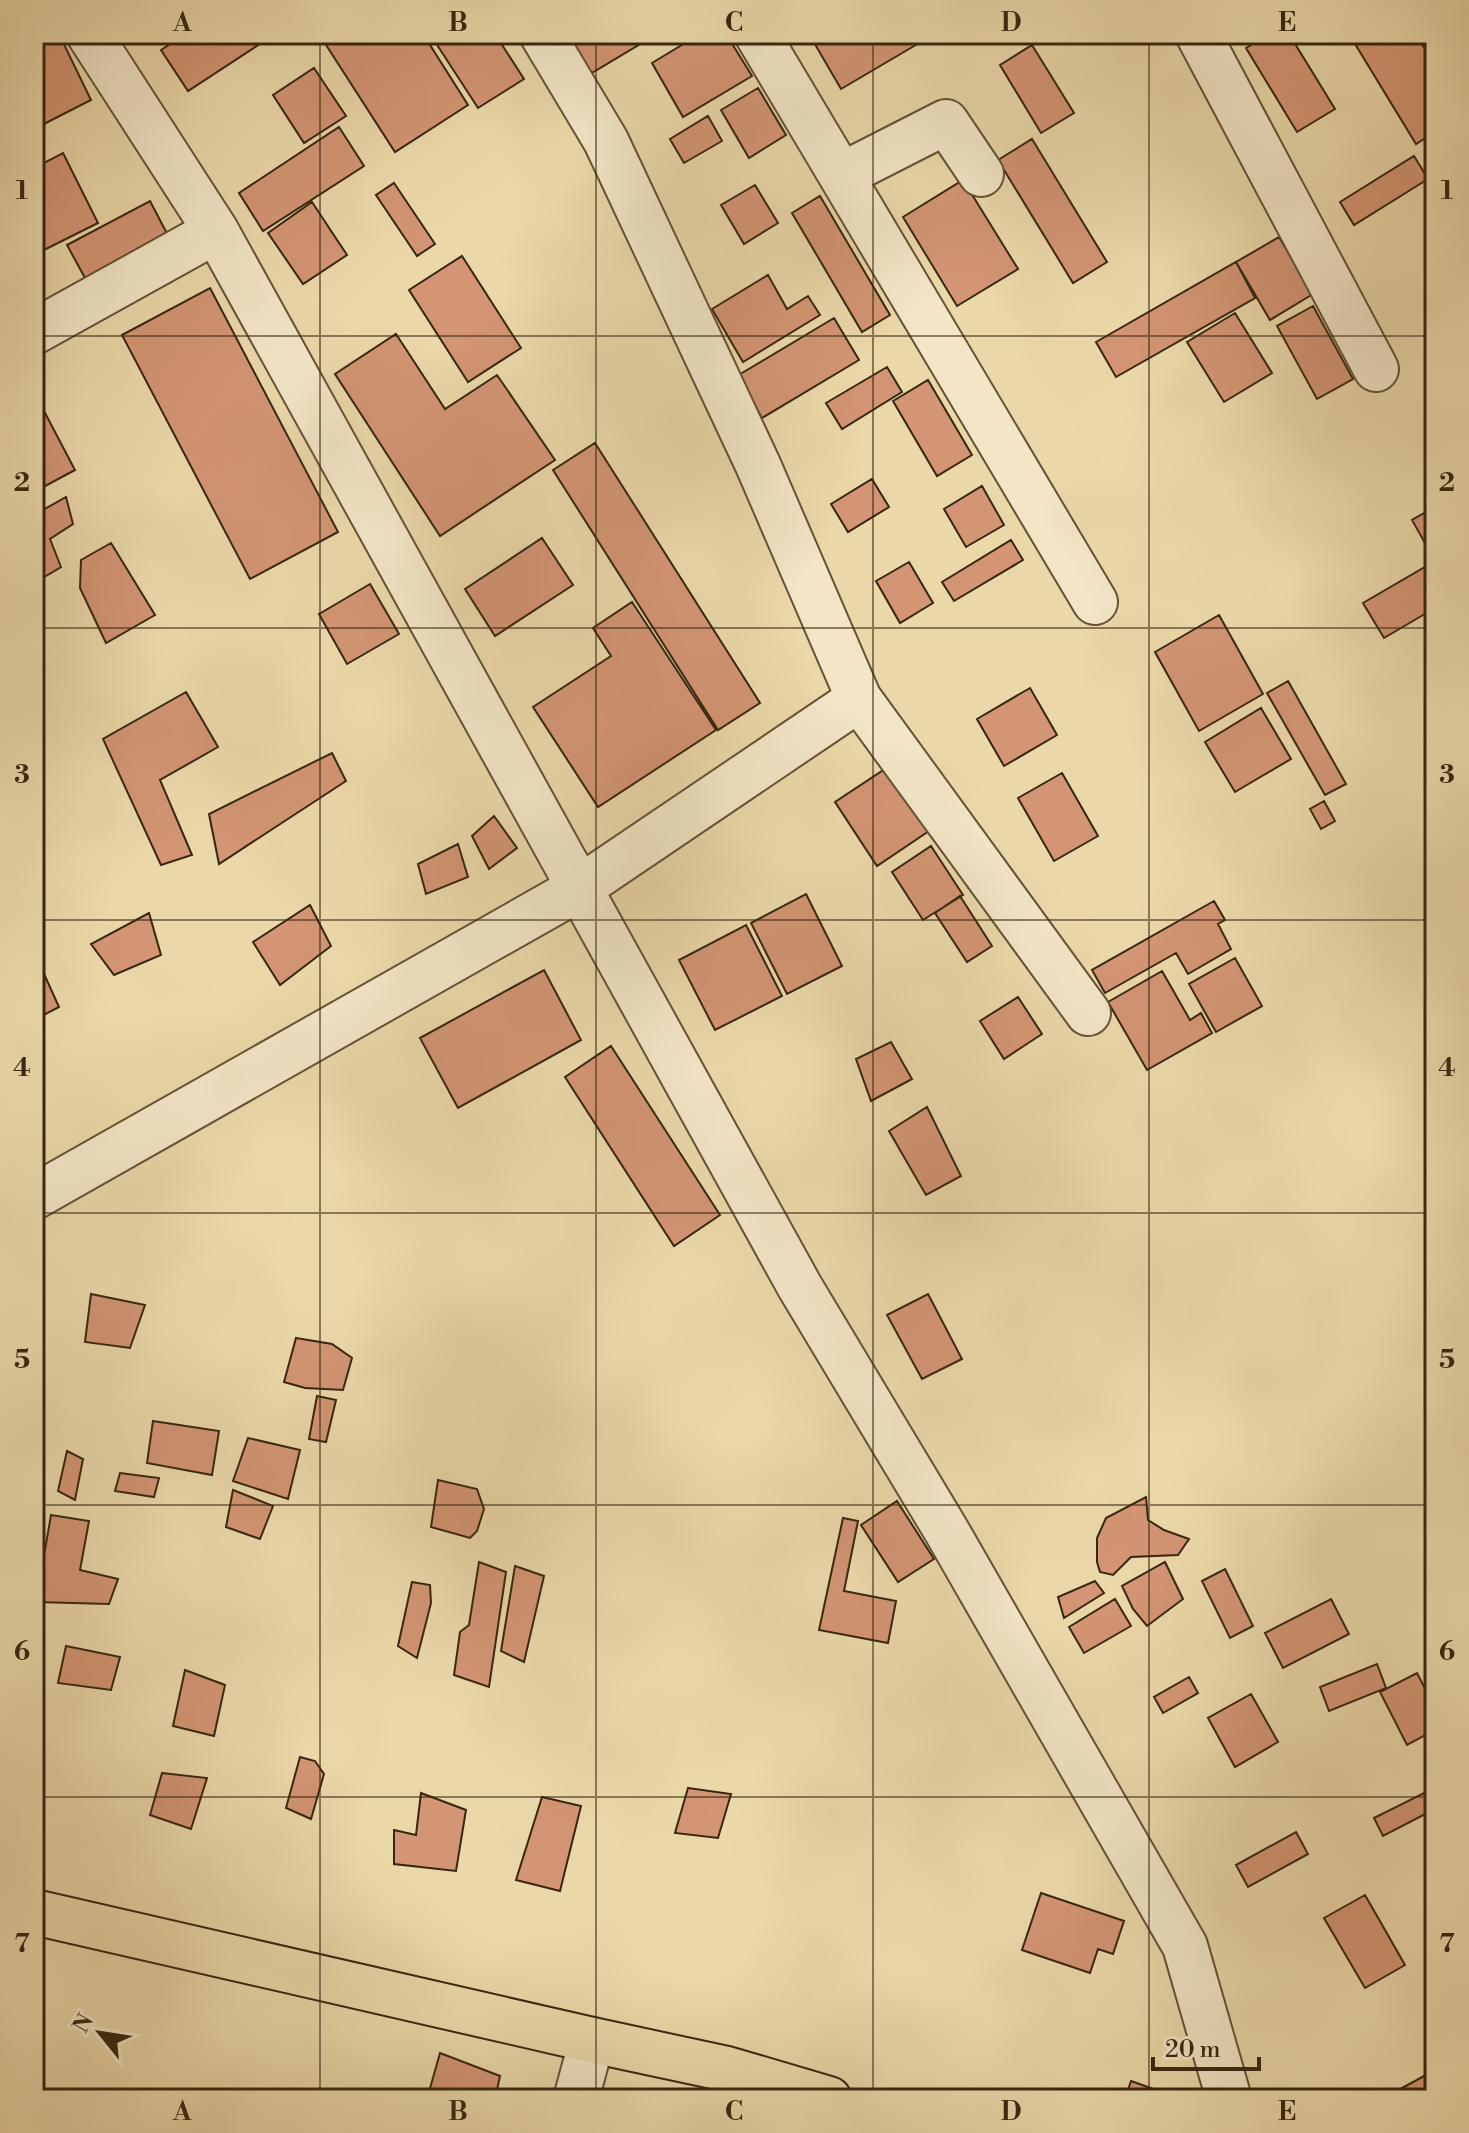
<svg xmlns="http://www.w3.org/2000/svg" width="1469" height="2133" font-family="'Libre Bodoni',serif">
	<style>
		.building { fill: #d39573; stroke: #372610; stroke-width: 2 }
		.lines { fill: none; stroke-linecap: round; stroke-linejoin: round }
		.minor-casing { stroke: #645236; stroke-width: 48 }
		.major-casing { stroke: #372610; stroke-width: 48 }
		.minor { stroke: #f2e6c7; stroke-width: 44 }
		.major { stroke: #ebd8a9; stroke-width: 44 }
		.grid { fill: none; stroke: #372610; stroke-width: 2; stroke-opacity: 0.55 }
		.neatline { fill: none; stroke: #372610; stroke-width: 3 }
		.grid-label { font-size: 26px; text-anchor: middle; font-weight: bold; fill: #372610 }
	</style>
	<rect width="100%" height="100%" fill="#ebd8a9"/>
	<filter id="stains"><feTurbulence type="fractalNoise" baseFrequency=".0025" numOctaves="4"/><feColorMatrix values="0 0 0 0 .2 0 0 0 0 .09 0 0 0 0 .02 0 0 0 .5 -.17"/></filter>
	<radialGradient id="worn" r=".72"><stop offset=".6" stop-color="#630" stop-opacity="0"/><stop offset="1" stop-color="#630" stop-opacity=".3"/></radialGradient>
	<path class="building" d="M34,34h25l32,66 -57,29z
		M186,34h89l-87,57 -27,-41z
		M319,34h104l45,71 -73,47z
		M430,34h65l29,45 -46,29z
		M567,34h90l-67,40z
		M700,34h26l26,42 -69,41 -31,-54z
		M809,34h114l3,5 -85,50z
		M1270,34h19l46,75 -38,23 -51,-84z
		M1349,34h67l19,32v66l-19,12z
		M1032,45l42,68 -33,20 -41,-68z
		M314,68l32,48 -42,27 -31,-48z
		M758,88l28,47 -37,23 -28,-48z
		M708,116l14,25 -38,22 -14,-24z
		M339,127l25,39 -101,65 -24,-38z
		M1032,139l75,123 -34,21 -75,-123z
		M63,153l35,70 -64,32v-87z
		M1414,156l14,23 -74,46 -14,-23z
		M963,180l55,89 -61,37 -54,-89z
		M394,183l41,61 -18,12 -41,-61z
		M755,185l23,38 -34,21 -23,-39z
		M820,196l70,119 -28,17 -70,-119z
		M150,201l23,44 -82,44 -24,-44z
		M312,202l35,53 -44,29 -35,-51z
		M1279,237l34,57 -43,26 -34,-58z
		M462,256l59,92 -53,34 -59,-92z
		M1236,262l19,36 -139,79 -20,-35z
		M768,275l19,34 21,-13 12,19 -77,47 -31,-53z
		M210,288l128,244 -88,47 -128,-244z
		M1313,306l40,73 -36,20 -40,-73z
		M1235,313l37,60 -48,29 -37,-60z
		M834,318l25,42 -97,58 -25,-42z
		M396,334l49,75 52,-34 58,85 -115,76 -105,-162z
		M887,367l15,25 -60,37 -16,-26z
		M928,380l44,75 -35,21 -44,-75z
		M34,392l41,78 -41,22z
		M595,443l165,260 -42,27 -165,-260z
		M872,479l17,28 -41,25 -17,-28z
		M982,486l22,39 -38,22 -22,-38z
		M66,497l7,27 -23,15 11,28 -27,16v-68z
		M1435,507v54l-23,-41z
		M542,538l31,47 -78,51 -30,-47z
		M1011,540l12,20 -69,41 -12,-19z
		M111,543l44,72 -49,28 -26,-55 1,-28z
		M909,562l24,41 -33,20 -24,-42z
		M1425,567l10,18v23l-51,30 -21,-35z
		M370,584l29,50 -52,30 -28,-50z
		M632,602l84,128 -118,77 -65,-100 78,-51 -18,-28z
		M1219,615l44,79 -64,37 -44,-79z
		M1288,681l58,103 -21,11 -58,-102z
		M1030,688l27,47 -53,31 -27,-47z
		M186,692l32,55 -58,33 32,75 -31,10 -58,-126z
		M1261,708l30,51 -56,33 -30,-50z
		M332,753l14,28 -127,83 -10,-50z
		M888,767l41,64 -52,35 -42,-64z
		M1062,773l36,63 -44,25 -36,-63z
		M1324,801l11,20 -14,8 -11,-20z
		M494,816l23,32 -28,21 -17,-33z
		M458,844l10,33 -42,17 -8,-30z
		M931,846l32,49 -40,25 -31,-48z
		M806,894l36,72 -55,28 -36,-71z
		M960,896l32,50 -25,16 -32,-49z
		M1214,901l11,19 -7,4 13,25 -43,25 -12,-21 -71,40 -13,-23z
		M310,905l21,41 -51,39 -27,-43z
		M149,913l12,42 -47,20 -23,-31z
		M746,925l36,71 -67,34 -36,-70z
		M1235,958l27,48 -46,26 -27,-48z
		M40,965l19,42 -25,13v-51z
		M544,970l37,70 -123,68 -38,-70z
		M1162,971l28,49 11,-7 11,20 -65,37 -39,-68z
		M1018,997l24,37 -38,25 -24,-38z
		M891,1042l21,37 -41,22 -15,-42z
		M611,1046l109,169 -46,31 -109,-169z
		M927,1107l34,69 -35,19 -37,-64z
		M91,1294l54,11 -15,43 -45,-6z
		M928,1294l34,65 -40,20 -35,-64z
		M296,1338l36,6 20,14 -9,32 -38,-2 -21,-6z
		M317,1396l19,4 -10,42 -17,-3z
		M153,1421l66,10 -7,44 -65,-12z
		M248,1438l52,12 -12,49 -55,-18z
		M67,1451l16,8 -8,41 -17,-9z
		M120,1473l39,5 -5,19 -39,-6z
		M438,1480l39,9 7,20 -7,22 -7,7 -39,-11z
		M233,1490l40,16 -13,33 -34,-12z
		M1146,1497l2,23 16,10 25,9 -11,16 -47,2 -18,18 -13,-3 -3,-10v-24l9,-20z
		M897,1501l37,58 -36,23 -37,-57z
		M51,1515l38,6 -9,49 38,9 -9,25 -73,-2z
		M843,1518l15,3 -14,70 52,10 -8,42 -69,-13z
		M479,1562l27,10 -17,115 -35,-12 6,-43 9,-7z
		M1165,1562l18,37 -36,27 -14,-17 -11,-23z
		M515,1566l29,10 -20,86 -23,-11z
		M1225,1569l28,57 -23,12 -28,-57z
		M1095,1581l9,12 -40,25 -6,-21z
		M412,1582l18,3 1,18 -14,55 -19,-12z
		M1115,1599l16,27 -47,27 -15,-26z
		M1331,1599l18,35 -66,34 -18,-35z
		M66,1646l54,11 -9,33 -53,-7z
		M34,1664l6,1 -6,40z
		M1377,1664l9,24 -57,23 -9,-24z
		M185,1670l40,15 -11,51 -41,-10z
		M1417,1673l18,35v22l-28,15 -27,-53z
		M1189,1677l9,16 -35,20 -9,-16z
		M1251,1694l27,48 -43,25 -27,-49z
		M300,1757l15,4 9,13 -13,45 -25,-11z
		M162,1773l45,5 -16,51 -41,-14z
		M688,1788l43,6 -13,44 -43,-5z
		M1426,1792l9,17 -52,27 -9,-18z
		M421,1793l45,17 -10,61 -62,-7v-34l22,5z
		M542,1797l39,9 -21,85 -44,-11z
		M1296,1832l12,22 -60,33 -12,-22z
		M1041,1893l83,28 -11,33 -15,-5 -8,24 -68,-23z
		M1365,1895l40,70 -40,23 -41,-70z
		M440,2053l60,23 -5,23h-68z
		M1435,2070v29h-53z
		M1131,2081l45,16v2h-51z"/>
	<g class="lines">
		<g class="minor-casing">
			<path id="minor" d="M89,34l127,197 584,1056 146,243 239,416 44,153
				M542,34l64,107 152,324 101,234 229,314
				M757,34l338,568
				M1198,34l178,335
				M842,175l104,-53 35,52
				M34,332l182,-101
				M34,1197l544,-308 281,-190
				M576,2099l16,-59"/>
		</g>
		<g class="major-casing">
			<path id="major" d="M34,1912l558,128 135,29 102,30"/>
		</g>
		<use href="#minor" class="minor"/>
		<use href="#major" class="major"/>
	</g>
	<path class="grid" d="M320,34v2065M596,34v2065M873,34v2065M1149,34v2065M34,336h1401M34,628h1401M34,920h1401M34,1213h1401M34,1505h1401M34,1797h1401"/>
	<rect width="1469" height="2133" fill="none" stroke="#ebd8a9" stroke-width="88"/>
	<g transform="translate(100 2033) rotate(300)" stroke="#f2e6c7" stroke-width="6" paint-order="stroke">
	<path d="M0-6L14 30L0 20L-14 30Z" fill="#372610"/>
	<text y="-12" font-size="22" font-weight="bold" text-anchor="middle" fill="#372610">N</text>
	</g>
	<path d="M1153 2057v12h106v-12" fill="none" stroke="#372610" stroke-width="4"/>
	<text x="1165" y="2057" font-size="24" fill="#372610" stroke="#f2e6c7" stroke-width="6" paint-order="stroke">20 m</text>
	<rect x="44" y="44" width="1381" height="2045" class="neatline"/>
	<g class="grid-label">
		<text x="182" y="31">A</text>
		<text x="458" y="31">B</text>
		<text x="734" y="31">C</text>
		<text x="1011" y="31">D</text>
		<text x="1287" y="31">E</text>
		<text x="22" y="199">1</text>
		<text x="1447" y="199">1</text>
		<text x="22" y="491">2</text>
		<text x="1447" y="491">2</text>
		<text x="22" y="783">3</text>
		<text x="1447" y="783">3</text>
		<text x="22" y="1076">4</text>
		<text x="1447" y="1076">4</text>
		<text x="22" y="1368">5</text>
		<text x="1447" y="1368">5</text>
		<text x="22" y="1660">6</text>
		<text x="1447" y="1660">6</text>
		<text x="22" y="1952">7</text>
		<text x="1447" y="1952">7</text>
		<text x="182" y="2120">A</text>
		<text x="458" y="2120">B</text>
		<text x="734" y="2120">C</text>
		<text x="1011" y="2120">D</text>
		<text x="1287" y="2120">E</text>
	</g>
	<rect width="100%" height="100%" filter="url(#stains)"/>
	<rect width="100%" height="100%" fill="url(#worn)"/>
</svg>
